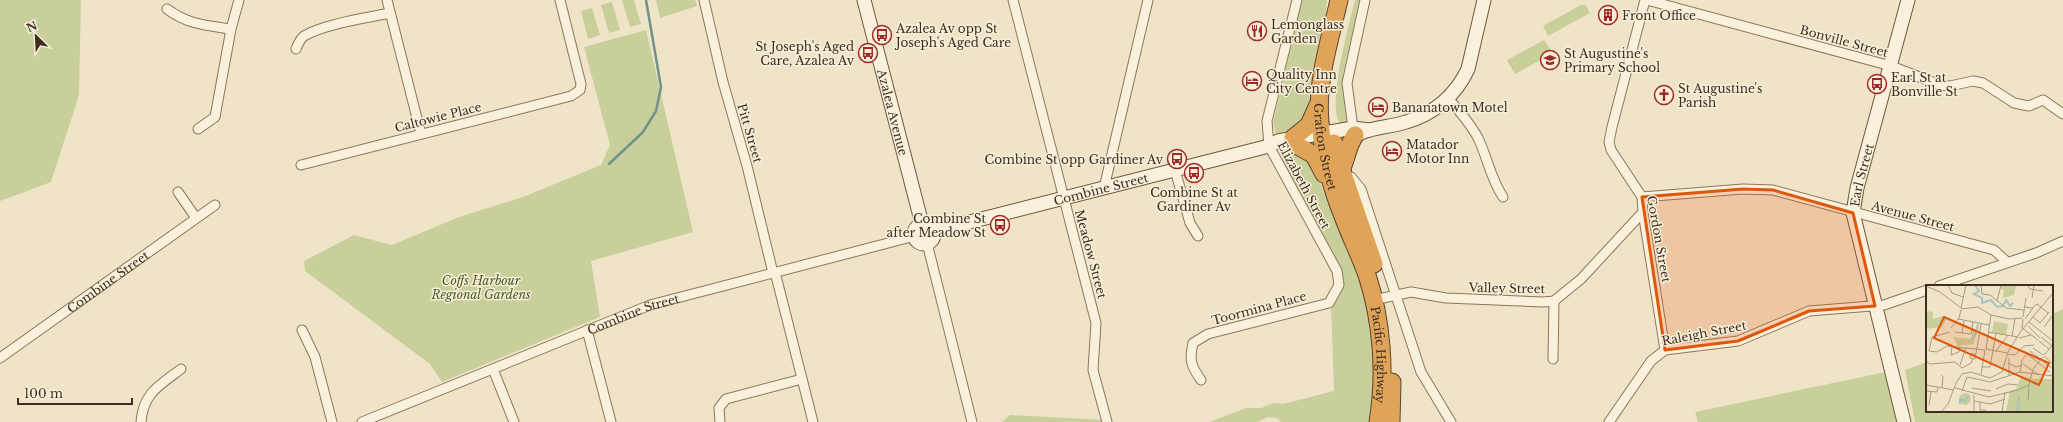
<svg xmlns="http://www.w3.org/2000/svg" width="2063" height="422" font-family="'Libre Baskerville',serif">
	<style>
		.green { fill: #c9cf9b }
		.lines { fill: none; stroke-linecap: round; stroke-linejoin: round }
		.stream { stroke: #6f938a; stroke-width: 2.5 }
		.street-casing { stroke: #8d765c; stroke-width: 11 }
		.secondary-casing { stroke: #6f573f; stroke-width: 15 }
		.highway-casing { stroke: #5b4430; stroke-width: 19 }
		.street { stroke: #faf1dc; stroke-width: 9 }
		.secondary { stroke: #faf1dc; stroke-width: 13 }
		.highway { stroke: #e0a458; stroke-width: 17 }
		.marked { fill: #df570d; fill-opacity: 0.2; stroke: #df570d; stroke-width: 3; stroke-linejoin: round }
		.labels { text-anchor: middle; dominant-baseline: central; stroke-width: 3; stroke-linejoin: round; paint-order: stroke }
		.poi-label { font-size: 12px; fill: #3d2e20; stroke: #f7eed8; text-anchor: start }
		.street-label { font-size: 12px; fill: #3d2e20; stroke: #f7eed8 }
		.park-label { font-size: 12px; font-style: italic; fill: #4d5a26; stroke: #f7eed8 }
		.inset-river { fill: none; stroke: #a9c4bc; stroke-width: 2 }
		.inset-road { fill: none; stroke: #a89b85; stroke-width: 1 }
		.view { fill: #df570d; fill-opacity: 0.15; stroke: #df570d; stroke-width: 2 }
		.inset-edge { fill: none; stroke: #3d2e20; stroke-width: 2 }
	</style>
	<rect width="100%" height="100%" fill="#f0e4c8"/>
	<path class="green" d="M0,0h81l-2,95 -28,87 -51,19z
		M622,0h12l7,24 -11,3z
		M656,0h39l2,6 -37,12z
		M1302,0h25l-3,29 -16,92 -26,16 -6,-3 -3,-11z
		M1355,0h5l-17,73v17l4,35h-5c-18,-11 8,-105 13,-125z
		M612,2l8,28 -11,3 -8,-28z
		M1581,5h5l4,8 -42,23 -5,-10z
		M592,8l8,27 -12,4 -7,-28z
		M646,30l47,202 -102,29 9,56 -158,65 -12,-18 -125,-93 -1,-10 50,-26 38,10 67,-28 64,-20 78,-32 9,-20 -26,-98z
		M1544,40l9,13 -38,21 -8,-14z
		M1289,155h10l12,5 21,52 29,60 12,79 3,49 -5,22h-90l-4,-4 -9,-1 -11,5h-48l37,-14h15l13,-5 9,1 51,-13 -3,-86c32,-24 -10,-70 -24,-94 -10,-16 -18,-35 -27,-52z
		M2063,309v113h-148l-10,-52 22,-8v49h125v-97z
		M1886,372l12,50h-200l-3,-10z
		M1010,415l96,5 1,2h-105z"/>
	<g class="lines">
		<path class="stream" d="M609,164l34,-32 13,-21 5,-24 -15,-87"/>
		<g class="street-casing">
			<g id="street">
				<path d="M387,0l34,134"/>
				<path d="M704,0l19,82 24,84 26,107"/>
				<path d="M1013,0l83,323 -3,47 14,52"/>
				<path d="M1645,0l-33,127 -3,15 2,8 31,47 1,15 22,138"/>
				<path d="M1647,0l244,66 49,19 10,1 23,-5 10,2 31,20 15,3 14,-6 20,14"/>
				<path d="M167,9c22,16 38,16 64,20"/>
				<path d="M296,49c2,-5 4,-10 8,-13 20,-12 62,-18 86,-23"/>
				<path d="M1448,98c11,13 24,27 31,42 9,20 12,39 24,57"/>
				<path d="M1353,128l-6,-45 18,-83"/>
				<path d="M198,129l17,-12 16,-88 8,-29"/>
				<path d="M301,165l270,-69 9,-6 1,-6 -21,-84"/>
				<path d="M1175,170l15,53 8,13"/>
				<path d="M1345,175l6,2 10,12 60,183 30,50"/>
				<path d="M1104,188l44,-188"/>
				<path d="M178,192l18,26"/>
				<path d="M1642,197l101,-8 30,1 221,60 13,12"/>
				<path d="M927,243l45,179"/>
				<path d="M775,272l38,150"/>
				<path d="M1939,286l97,-33 27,-12"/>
				<path d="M1383,298l28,-6 35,6 97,4 11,-1 27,-22 62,-67"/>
				<path d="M302,330l13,27 17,65"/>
				<path d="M587,330l24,92"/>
				<path id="s1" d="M0,358l215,-153"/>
				<path d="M1553,359l1,-58"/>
				<path d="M493,369l21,53"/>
				<path d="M1201,380c-10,-14 -12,-20 -8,-37l15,-9 121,-31 10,-18 -2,-14 -68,-125 -2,-25 30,-121"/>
				<path d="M141,422c2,-29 19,-37 40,-53"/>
				<path id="s2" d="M362,422l288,-117 265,-69"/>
				<path d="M720,422l-1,-14 7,-9 76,-20"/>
				<path d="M1609,422l42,-61 14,-11 73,-9 71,-30 75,-6 43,-15"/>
			</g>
		</g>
		<g class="secondary-casing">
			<g id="secondary">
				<path id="s3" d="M864,0l58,224"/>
				<path d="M1361,133c14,-6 30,-6 45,-11 28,-8 50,-27 62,-53l16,-69"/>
				<circle cx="924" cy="234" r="10"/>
				<path id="s4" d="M934,231l335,-85 9,-5 75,-13 16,2"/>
				<path id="s5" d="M1904,422l-51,-209 4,-25 51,-188"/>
			</g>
		</g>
		<g class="highway-casing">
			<g id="highway">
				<path id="s6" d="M1339,0c-9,40 -23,81 -19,122 3,31 11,65 23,94 7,20 17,39 24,59 15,46 19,99 11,147"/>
				<path d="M1293,138l16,-13 9,-20"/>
				<path d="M1334,143l9,31 31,90"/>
				<path d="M1296,145l18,10 10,19"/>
				<path d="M1341,170c7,-14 5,-21 14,-35"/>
				<path d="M1391,422l1,-40"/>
			</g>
		</g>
		<use href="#street" class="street"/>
		<use href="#secondary" class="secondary"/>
		<use href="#highway" class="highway"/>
	</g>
	<path class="marked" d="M1743,189l30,1 80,23 22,93 -66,5 -71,30 -73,9 -23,-153z"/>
	<defs>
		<g id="building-ring" transform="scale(1)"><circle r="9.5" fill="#f7eed8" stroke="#9e2a2b" stroke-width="1.5"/><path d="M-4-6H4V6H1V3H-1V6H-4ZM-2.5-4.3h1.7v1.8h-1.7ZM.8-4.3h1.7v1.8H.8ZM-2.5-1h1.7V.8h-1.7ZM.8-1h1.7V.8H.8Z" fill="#9e2a2b"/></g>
		<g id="restaurant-ring" transform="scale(1)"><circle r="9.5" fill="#f7eed8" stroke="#9e2a2b" stroke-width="1.5"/><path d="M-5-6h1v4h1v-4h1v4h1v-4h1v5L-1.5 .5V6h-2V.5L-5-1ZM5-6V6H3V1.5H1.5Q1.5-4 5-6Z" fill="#9e2a2b"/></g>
		<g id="bus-ring" transform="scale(1)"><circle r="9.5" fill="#f7eed8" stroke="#9e2a2b" stroke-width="1.5"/><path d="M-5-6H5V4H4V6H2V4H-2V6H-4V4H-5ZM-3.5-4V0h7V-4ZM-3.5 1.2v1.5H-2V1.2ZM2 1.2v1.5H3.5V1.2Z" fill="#9e2a2b"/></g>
		<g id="school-ring" transform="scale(1)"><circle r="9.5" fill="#f7eed8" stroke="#9e2a2b" stroke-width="1.5"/><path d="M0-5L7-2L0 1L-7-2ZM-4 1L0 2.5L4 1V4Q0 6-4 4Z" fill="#9e2a2b"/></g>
		<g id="hotel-ring" transform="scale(1)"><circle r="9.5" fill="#f7eed8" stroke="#9e2a2b" stroke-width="1.5"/><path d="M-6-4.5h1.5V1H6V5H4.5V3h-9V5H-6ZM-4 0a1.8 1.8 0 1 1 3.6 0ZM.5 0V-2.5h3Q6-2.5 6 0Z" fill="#9e2a2b"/></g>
		<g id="church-ring" transform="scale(1)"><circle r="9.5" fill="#f7eed8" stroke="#9e2a2b" stroke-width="1.5"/><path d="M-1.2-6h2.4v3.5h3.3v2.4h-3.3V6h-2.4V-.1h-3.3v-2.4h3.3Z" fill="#9e2a2b"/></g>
	</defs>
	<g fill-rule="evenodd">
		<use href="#building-ring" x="1608" y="15"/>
		<use href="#restaurant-ring" x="1257" y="31"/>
		<use href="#bus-ring" x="882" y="35"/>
		<use href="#bus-ring" x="868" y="53"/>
		<use href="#school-ring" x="1550" y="60"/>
		<use href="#hotel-ring" x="1252" y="81"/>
		<use href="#bus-ring" x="1877" y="84"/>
		<use href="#church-ring" x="1664" y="95"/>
		<use href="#hotel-ring" x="1378" y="107"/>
		<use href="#hotel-ring" x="1392" y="151"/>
		<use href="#bus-ring" x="1177" y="159"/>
		<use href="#bus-ring" x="1194" y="173"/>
		<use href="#bus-ring" x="1000" y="225"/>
	</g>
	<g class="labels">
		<g class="poi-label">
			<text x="1622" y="15">Front Office</text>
			<text x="1271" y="24">Lemonglass<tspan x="1271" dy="14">Garden</tspan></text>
			<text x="896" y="28">Azalea Av opp St<tspan x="896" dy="14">Joseph's Aged Care</tspan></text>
			<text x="854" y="46" text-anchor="end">St Joseph's Aged<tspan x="854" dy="14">Care, Azalea Av</tspan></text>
			<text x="1564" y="53">St Augustine's<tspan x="1564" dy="14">Primary School</tspan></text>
			<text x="1266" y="74">Quality Inn<tspan x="1266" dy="14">City Centre</tspan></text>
			<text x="1891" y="77">Earl St at<tspan x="1891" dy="14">Bonville St</tspan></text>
			<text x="1678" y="88">St Augustine's<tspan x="1678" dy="14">Parish</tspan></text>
			<text x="1392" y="107">Bananatown Motel</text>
			<text x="1406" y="144">Matador<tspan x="1406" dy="14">Motor Inn</tspan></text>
			<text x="1163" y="159" text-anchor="end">Combine St opp Gardiner Av</text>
			<text x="1194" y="192" text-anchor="middle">Combine St at<tspan x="1194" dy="14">Gardiner Av</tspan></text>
			<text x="986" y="218" text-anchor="end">Combine St<tspan x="986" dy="14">after Meadow St</tspan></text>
		</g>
		<g class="street-label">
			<text transform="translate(1844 41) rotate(15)">Bonville Street</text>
			<text stroke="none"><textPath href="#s3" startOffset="116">Azalea Avenue</textPath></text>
			<text transform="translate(438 117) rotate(-14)">Caltowie Place</text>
			<text transform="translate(750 133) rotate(74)">Pitt Street</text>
			<text stroke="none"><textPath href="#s6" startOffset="149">Grafton Street</textPath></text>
			<text stroke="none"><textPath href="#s5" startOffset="254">Earl Street</textPath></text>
			<text transform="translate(1304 185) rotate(62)">Elizabeth Street</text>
			<text stroke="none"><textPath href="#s4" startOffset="172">Combine Street</textPath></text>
			<text transform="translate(1913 216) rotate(15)">Avenue Street</text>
			<text transform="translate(1659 239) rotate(80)">Gordon Street</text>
			<text transform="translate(1091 254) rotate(75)">Meadow Street</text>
			<text stroke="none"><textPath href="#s1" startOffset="132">Combine Street</textPath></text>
			<text transform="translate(1507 288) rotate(1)">Valley Street</text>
			<text transform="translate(1259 308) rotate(-15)">Toormina Place</text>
			<text stroke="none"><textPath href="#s2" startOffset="292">Combine Street</textPath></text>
			<text transform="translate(1704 333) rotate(-11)">Raleigh Street</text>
			<text stroke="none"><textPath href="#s6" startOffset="366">Pacific Highway</textPath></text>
		</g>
		<g class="park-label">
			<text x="481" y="280">Coffs Harbour<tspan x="481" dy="14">Regional Gardens</tspan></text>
		</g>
	</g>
	<g transform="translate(1926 285)">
		<rect width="127" height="127" fill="#f0e4c8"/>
		<path d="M75,0h15l-2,10 -11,3 -1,6 2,-14 -4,-1zM0,26l7,1v7l10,-3 5,1 -6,10 -16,2zM68,36l14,3 -2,11 -14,-3zM47,45l3,1 -2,13 -16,2 -5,-9 18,2zM95,91l10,2 -2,6 -13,6zM106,94h21v33h-47l4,-21 20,-7zM33 114a6 6 0 1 1 12 0a6 6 0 1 1-12 0Z" fill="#c9cf9b"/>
		<path class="inset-river" d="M49,0l4,6 -5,3 8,4v5l9,-3 6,7 6,-1 3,-6 4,6 3,-3M45,54l4,-3 3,-12M34,119v-4l6,1 2,-6M92,127l1,-16"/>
		<path class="inset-road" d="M22,0l4,8 11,4M55,0l1,9 8,1M101,0l3,4 13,2M0,1l14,6 21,16M64,10l16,13 18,2M106,13l2,-13M71,16l4,-16M99,22l7,1 5,-4 11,9M35,23l5,-23M35,24l17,-2 13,8 18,4 13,-1M97,32l3,-19M107,32l7,6 9,-11M32,34l31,6M97,34l-1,9 16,12M99,34l8,-11M103,37l24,19M102,41l12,12M118,42l9,-12M25,43l8,-10 2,-8M24,47l-18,5 -3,14 8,1 10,-6 38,4M29,47l16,2 2,-12M62,47l30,5M36,48l2,-12M86,51l3,-17M115,52l11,9M93,53l12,-3M113,56l10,8M26,61l-1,9 8,-3 1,-5M51,63l4,-24M107,63l10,7M60,64l5,-34M60,64l21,4M70,66l12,-16M104,66l23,18M50,69h-5l-1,4 5,1v-1l2,-10M81,69l8,1 9,-9 10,-1M101,69l23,18M118,70l9,-10M118,71l9,8M83,73v18M0,76l4,3 25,-2 7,6 9,-5 2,-4M82,78l8,4 6,-2M97,79l16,11M34,80l6,-18M56,82h8l6,-34M94,87l2,-12 6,-7M55,89l4,-24M15,90l2,2 -1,11M0,100l28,5M29,103l34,9 29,-7 11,-5 4,-16 10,-12M46,103l19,3M70,104l12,-5 10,1M0,106l11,1 1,-5M36,106l5,-14 23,5 30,-10 33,4M102,115l1,-15M48,116l16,3 15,-5M54,117v8h6M3,120l2,-13M15,127l7,-8 8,-21 6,-9 9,-2 19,6 12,-6 6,-20 13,-21 32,-38M48,127v-17M76,127l3,-20"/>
		<path class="view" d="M18,32l105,46 -10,22 -105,-47z"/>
		<rect width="127" height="127" class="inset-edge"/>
	</g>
	<g transform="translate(36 36) rotate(336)" stroke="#f7eed8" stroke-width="3" paint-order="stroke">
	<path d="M0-3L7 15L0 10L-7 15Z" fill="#3d2e20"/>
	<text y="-6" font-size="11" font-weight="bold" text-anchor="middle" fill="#3d2e20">N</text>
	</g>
	<path d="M18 398v6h114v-6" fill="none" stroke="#3d2e20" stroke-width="2"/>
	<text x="24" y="398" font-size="12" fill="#3d2e20" stroke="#f7eed8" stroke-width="3" paint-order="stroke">100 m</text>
</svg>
